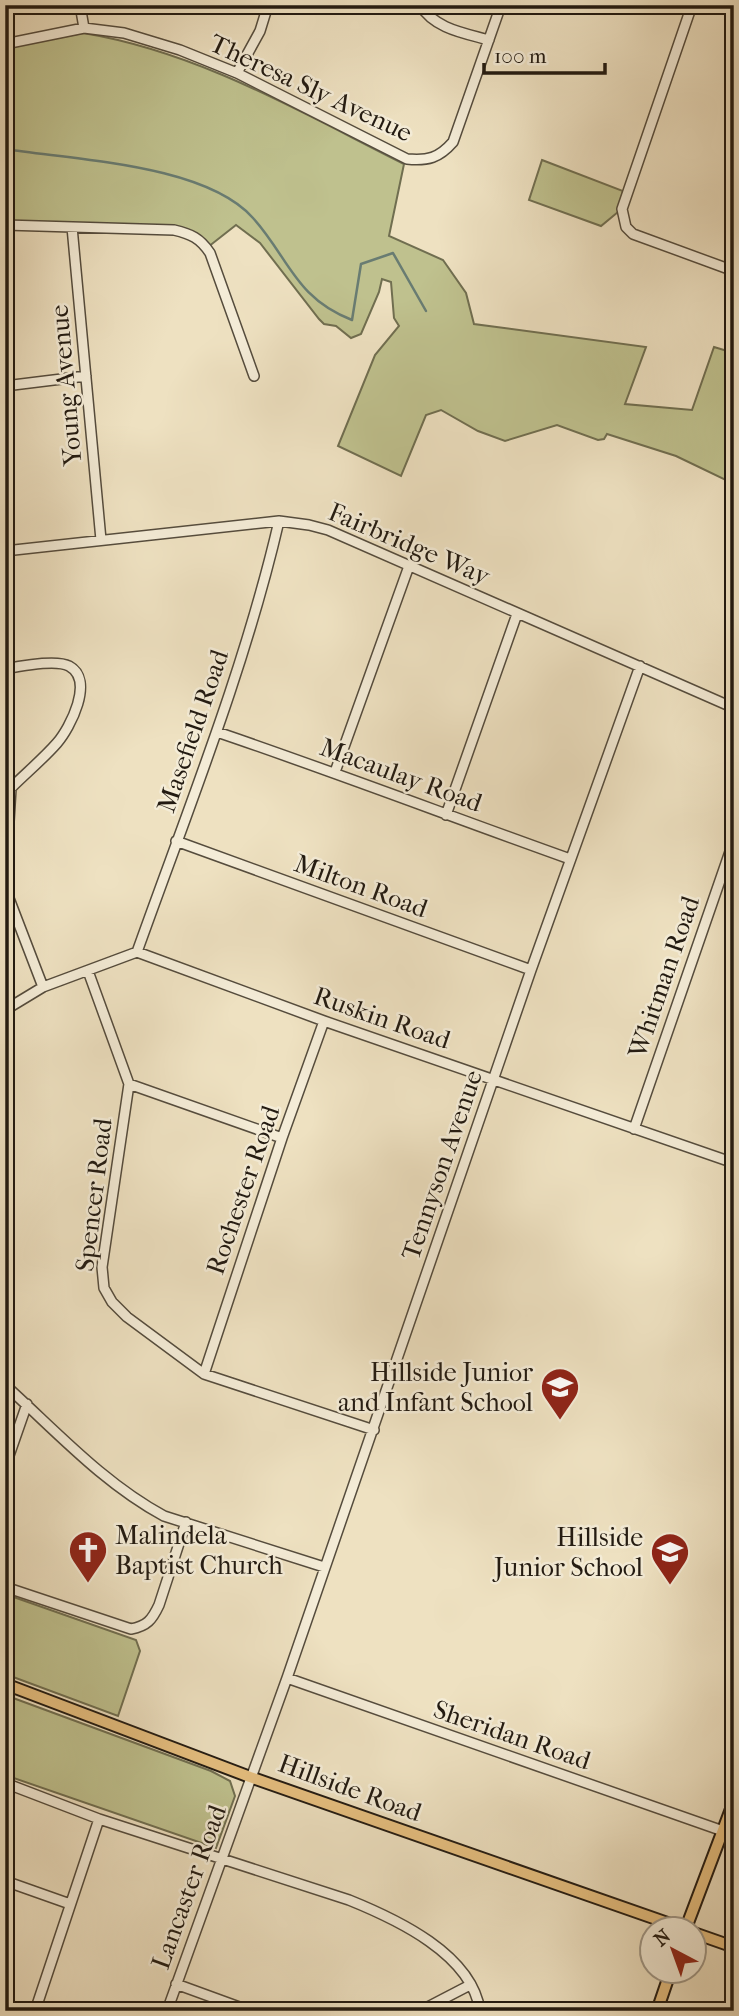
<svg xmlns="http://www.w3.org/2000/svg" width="739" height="2016" font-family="'IM FELL French Canon',serif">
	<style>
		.green { fill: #bfc18e; stroke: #706e50; stroke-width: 2 }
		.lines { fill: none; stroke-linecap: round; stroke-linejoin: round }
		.stream { stroke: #697c72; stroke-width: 2.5 }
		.minor-casing { stroke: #554c3d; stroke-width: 12 }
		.major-casing { stroke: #221a11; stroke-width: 14 }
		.minor { stroke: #f4ecd7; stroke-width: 9 }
		.major { stroke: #e7c080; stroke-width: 10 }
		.labels { text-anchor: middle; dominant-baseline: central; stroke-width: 5; stroke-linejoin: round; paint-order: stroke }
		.street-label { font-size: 26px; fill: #221a11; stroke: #f4ecd7 }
		.poi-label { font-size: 26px; fill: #221a11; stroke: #f4ecd7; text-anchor: end }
	</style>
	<rect width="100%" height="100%" fill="#eee1c1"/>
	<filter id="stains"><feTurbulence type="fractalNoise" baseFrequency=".00286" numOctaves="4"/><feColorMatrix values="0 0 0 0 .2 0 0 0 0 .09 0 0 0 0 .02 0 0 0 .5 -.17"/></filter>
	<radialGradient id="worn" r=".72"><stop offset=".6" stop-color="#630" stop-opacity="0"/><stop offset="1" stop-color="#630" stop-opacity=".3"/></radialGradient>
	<path class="green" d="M83,33c116,19 217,79 321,131l-15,72 54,24 23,33 8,31 172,23 -21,57 67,6 22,-63 20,6v131l-58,-28 -69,-22 -3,5 -6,1 -41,-15 -52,16 -27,-10 -37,-21 -15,5 -25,61 -63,-30 37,-91 24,-29 -5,-8 -3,-36 -9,-3 -3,13 -18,42 -10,4 -15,-12 -12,-2 -5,-5 -59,-76 -24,-18 -28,22 -16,-15 -187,-10v-174z
		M542,160l81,31 -5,21 -17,14 -72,-26z
		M5,1594l131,46 4,11 -22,65 -113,-42z
		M5,1695l206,76 19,10 5,15 -19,52 -211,-73z"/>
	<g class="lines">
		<path class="stream" d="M5,149c69,11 200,15 248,69 36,40 42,80 99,102l9,-56 32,-11 33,58"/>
		<g class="minor-casing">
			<path id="minor" d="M80,5l4,23
				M420,5c15,24 44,28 69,35
				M692,5l-70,204 4,18 7,7 101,37
				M5,44l79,-16 40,5 56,17 57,23 170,86c21,2 32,-1 46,-17l48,-137
				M237,73l23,-42 8,-26
				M5,225l169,5c17,4 26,8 36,23l44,123
				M72,227l29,313
				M5,386l81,-10
				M5,551l274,-30 30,4 19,5 406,178
				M5,669c15,-3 51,-10 64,-3 26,14 1,62 -12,77 -14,16 -31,30 -46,45
				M217,732c118,40 235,85 353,127
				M335,772l74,-206
				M5,785l6,3 -6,100 38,99
				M446,815l71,-201
				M176,841l355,129
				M137,952l187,69 410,142
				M137,952c51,-143 108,-284 142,-431
				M88,971l41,113 -27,183 2,21 8,14 15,15 77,57 170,56
				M5,1010l38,-23 94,-35
				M129,1084l153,54
				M634,1129l100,-289
				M204,1374l78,-236 42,-117
				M5,1385c51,46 98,98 159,131l160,51
				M5,1467l22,-63
				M5,1587l126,42c16,-3 21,-9 28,-24l27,-83
				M287,1678l436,153
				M5,1783l94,36 250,81c47,19 123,54 131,111
				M5,1881l65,23
				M176,1984l74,27
				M35,2011l64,-192
				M167,2011l120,-333 244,-708 109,-304
				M420,2011l50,-26"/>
		</g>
		<g class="major-casing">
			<path id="major" d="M5,1684l245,93 432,151
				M686,1928l48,-127
				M694,1933l40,14
				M657,2011l14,-41"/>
		</g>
		<use href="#minor" class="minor"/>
		<use href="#major" class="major"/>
	</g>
	<defs>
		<g id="school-pin" transform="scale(2.0125)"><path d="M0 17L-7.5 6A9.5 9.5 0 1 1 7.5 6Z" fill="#8f2418" stroke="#f4ecd7"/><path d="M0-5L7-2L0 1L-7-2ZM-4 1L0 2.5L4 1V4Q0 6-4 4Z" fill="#fff"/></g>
		<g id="church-pin" transform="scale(2.0125)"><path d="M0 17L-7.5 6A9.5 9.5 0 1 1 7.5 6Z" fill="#8f2418" stroke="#f4ecd7"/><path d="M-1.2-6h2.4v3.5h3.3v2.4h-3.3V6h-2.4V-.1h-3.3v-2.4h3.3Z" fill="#fff"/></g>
	</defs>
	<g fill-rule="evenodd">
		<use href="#school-pin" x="560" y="1387"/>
		<use href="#church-pin" x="88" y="1550"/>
		<use href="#school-pin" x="670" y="1552"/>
	</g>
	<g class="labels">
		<g class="street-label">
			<text transform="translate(311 88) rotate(25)">Theresa Sly Avenue</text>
			<text transform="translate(66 385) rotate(-95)">Young Avenue</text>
			<text transform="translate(409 544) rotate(23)">Fairbridge Way</text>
			<text transform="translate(193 731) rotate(-71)">Masefield Road</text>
			<text transform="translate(401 775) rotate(20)">Macaulay Road</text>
			<text transform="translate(361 886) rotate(20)">Milton Road</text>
			<text transform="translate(664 977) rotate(-71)">Whitman Road</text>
			<text transform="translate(382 1018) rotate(19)">Ruskin Road</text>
			<text transform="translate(442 1165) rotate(-71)">Tennyson Avenue</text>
			<text transform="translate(243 1190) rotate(-71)">Rochester Road</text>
			<text transform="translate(94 1195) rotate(-83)">Spencer Road</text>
			<text transform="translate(512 1735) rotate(19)">Sheridan Road</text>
			<text transform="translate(350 1788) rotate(20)">Hillside Road</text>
			<text transform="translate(189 1887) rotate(-70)">Lancaster Road</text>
		</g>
		<g class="poi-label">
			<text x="533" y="1372">Hillside Junior<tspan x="533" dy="30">and Infant School</tspan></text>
			<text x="115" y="1535" text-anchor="start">Malindela<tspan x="115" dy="30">Baptist Church</tspan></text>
			<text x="643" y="1537">Hillside<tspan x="643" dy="30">Junior School</tspan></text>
		</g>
	</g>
	<rect width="739" height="2016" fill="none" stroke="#eee1c1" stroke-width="28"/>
	<rect x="7" y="7" width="725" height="2002" fill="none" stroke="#221a11" stroke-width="3.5"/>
	<rect x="14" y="14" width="711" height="1988" fill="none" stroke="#221a11" stroke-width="2"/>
	<g transform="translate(673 1950) rotate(319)"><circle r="33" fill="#f4ecd7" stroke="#a09888" stroke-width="2"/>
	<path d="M0-5L12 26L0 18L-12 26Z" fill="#8f2418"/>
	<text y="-10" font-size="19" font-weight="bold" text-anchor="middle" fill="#221a11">N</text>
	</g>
	<path d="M484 63v10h121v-10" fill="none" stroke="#221a11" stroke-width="3.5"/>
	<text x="494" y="63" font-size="21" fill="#221a11" stroke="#f4ecd7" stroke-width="5" paint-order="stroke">100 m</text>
	<rect width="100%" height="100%" filter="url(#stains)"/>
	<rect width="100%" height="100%" fill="url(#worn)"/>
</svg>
